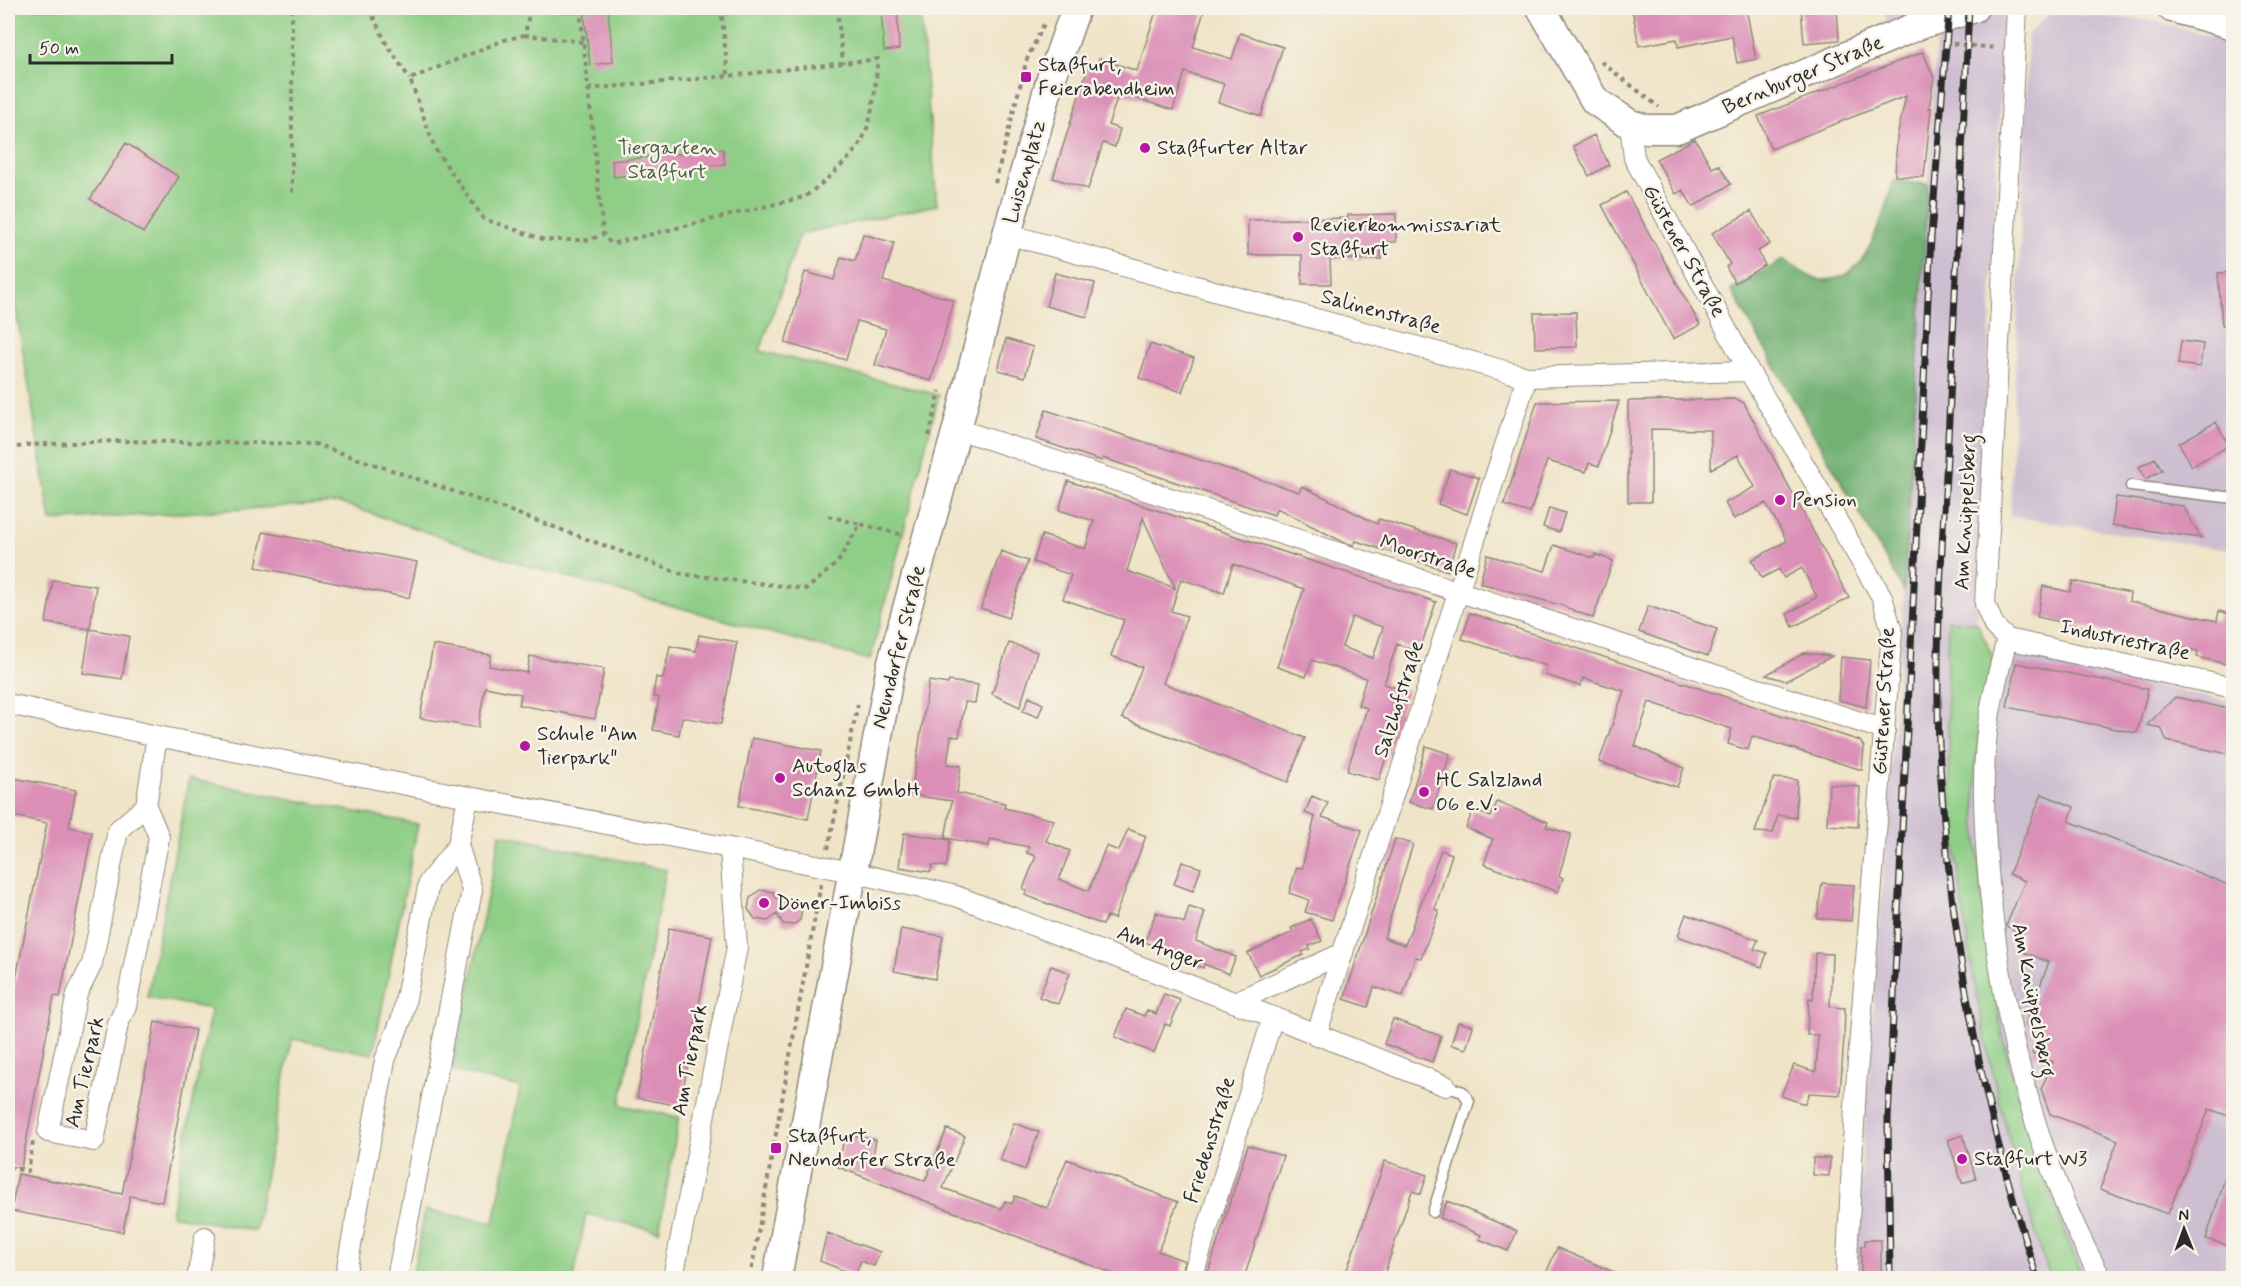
<svg xmlns="http://www.w3.org/2000/svg" width="2241" height="1286" font-family="Mynerve,sans-serif">
	<style>
		.industrial { fill: #cebed1 }
		.green { fill: #8ece86; stroke: #5c7c58; stroke-width: 1.5 }
		.forest { fill: #72b173; stroke: #4e6e4f; stroke-width: 1.5 }
		.building { fill: #db8fb7; fill-rule: evenodd }
		.lines { fill: none; stroke-linecap: round; stroke-linejoin: round }
		.service-casing { stroke: #8e887a; stroke-width: 13 }
		.minor-casing { stroke: #8e887a; stroke-width: 22 }
		.secondary-casing { stroke: #8e887a; stroke-width: 31 }
		.path { stroke: #8e887a; stroke-width: 4; stroke-dasharray: 4.5 4.5; stroke-linecap: butt }
		.service { stroke: #fff; stroke-width: 10 }
		.minor { stroke: #fff; stroke-width: 20 }
		.secondary { stroke: #fff; stroke-width: 28 }
		.rail-casing { stroke: #2b2b2b; stroke-width: 7 }
		.rail { stroke: #f7f3e8; stroke-width: 4.5; stroke-dasharray: 14; stroke-linecap: butt }
		.poi-dot { fill: #b5179e; stroke: #f7f3e8; stroke-width: 2 }
		.labels { text-anchor: middle; dominant-baseline: central; stroke-width: 5; stroke-linejoin: round; paint-order: stroke }
		.poi-label { font-size: 21px; fill: #2b2b2b; stroke: #f7f3e8; text-anchor: start }
		.street-label { font-size: 21px; fill: #2b2b2b; stroke: #f7f3e8 }
		.park-label { font-size: 21px; fill: #495c46; stroke: #f7f3e8 }
	</style>
	<rect width="100%" height="100%" fill="#f7f3e8"/>
	<filter id="ink" filterUnits="userSpaceOnUse"><feTurbulence type="fractalNoise" baseFrequency=".0167" numOctaves="2"/><feDisplacementMap in="SourceGraphic" scale="12" xChannelSelector="R" yChannelSelector="G"/><feConvolveMatrix kernelMatrix="1 2 1 2 8 2 1 2 1" color-interpolation-filters="sRGB"/></filter>
	<filter id="wash" filterUnits="userSpaceOnUse"><feTurbulence type="fractalNoise" baseFrequency=".008" numOctaves="4" result="noise"/><feDisplacementMap in="SourceGraphic" scale="24" xChannelSelector="R" yChannelSelector="G"/><feGaussianBlur stdDeviation="1.35" result="paint"/><feColorMatrix in="noise" values="0 0 0 0 0 0 0 0 0 0 0 0 0 0 0 0 0 1.4 0 .05"/><feComposite in="paint" operator="in"/></filter>
	<g filter="url(#wash)">
		<rect width="100%" height="100%" fill="#f0e4c8"/>
		<path class="industrial" d="M1884,8h47l-44,15z
			M2004,10l-27,613 -30,-3 -1,50 3,105 15,148 24,126 21,91 41,138h-197l51,-687 33,-560z
			M2051,12l104,9 78,22v508l-223,-35 18,-482z
			M2018,654l215,49v575h-151l-49,-133 -29,-102 -18,-105 -11,-106 2,-80 8,-66 9,-27z"/>
		<path class="green" d="M8,8h912l17,197 -137,29 -40,117 179,44 -69,265 -339,-93 -191,-64 -289,18 -43,-260z
			M1948,620l29,3 17,36c-23,73 -21,154 -13,229 6,51 12,103 23,153 17,81 50,160 78,237h-32c-70,-211 -110,-435 -102,-658z
			M189,779l229,45 -45,230 -81,-15 -37,192 -84,-16 40,-206 -64,-12z
			M500,834l166,36 -46,235 59,12 -20,114 -73,-17 -12,64h-162l13,-68 69,13 26,-136 -68,-16z"/>
		<path class="forest" d="M1894,181l34,3 -24,407 -173,-301 52,-30c12,7 27,20 41,20 46,1 57,-66 70,-99z"/>
		<g id="blocks">
			<path class="building" d="M881,8h16l2,41 -15,2z
				M1157,8h37l10,3 -11,36 39,12 8,-26 43,14 -22,69 -43,-14 6,-18 -39,-12 -12,38 -54,-17 -11,32 12,4 -5,18 -12,-4 -15,46 -35,-11 36,-114 7,3 3,-9 38,13z
				M1632,8h114l10,51 -19,4 -5,-27 -54,11 -1,-8 -38,7z
				M1801,8h36l2,32 -35,3z
				M608,9l5,53 -23,3 -6,-54z
				M1923,52l11,26 -5,30h2l-7,69 -29,-1 2,-39 9,-41 -135,53 -13,-33z
				M1594,135l15,30 -20,11 -16,-30z
				M1695,139l17,29 7,-3 12,19 -38,23 -10,-17 -7,4 -20,-35z
				M126,143l53,34 -36,56 -53,-34z
				M723,149l2,15 -111,13 -2,-16z
				M1626,192l74,133 -27,14 -71,-134z
				M1751,211l19,33 -12,7 7,14 -30,18 -9,-16 4,-3 -18,-31z
				M1396,214v28h-15v17h-51l1,25h-29v-29h-54v-35l100,-2v-3z
				M863,234l31,9 -11,38 71,19 -23,81 -56,-16 11,-36 -29,-8 -11,39 -61,-17 20,-71 29,8 7,-23 14,4z
				M2234,272v52l-12,1 -4,-52z
				M1055,273l40,10 -8,34 -41,-11z
				M1576,312l1,35 -42,1 -1,-35z
				M1006,339l27,8 -8,30 -27,-7z
				M2181,341l22,3 -3,23 -22,-3z
				M1150,344l44,14 -12,34 -43,-14z
				M1737,399l7,4 105,195 -56,29 -6,-13 30,-17 -15,-29 -18,10 -5,-9 -17,9 -10,-18 35,-19 -21,-38 -32,16 -9,-16 30,-16 -17,-32 -27,14v-39l-60,-1v73h-23v-101z
				M1619,401l-20,65 -10,-3 -3,9 -39,-11 -17,52 -26,-8 33,-103z
				M1046,410l253,82 3,-6 75,38 2,-5 77,24 -8,28 -92,-30 -2,4 -11,-3 -66,-34 -3,7 -171,-57 -1,3 -66,-22z
				M2216,422l13,24 -37,20 -13,-23z
				M2155,458l7,12 -16,9 -7,-12z
				M1450,469l29,9 -12,36 -29,-10z
				M1068,481l368,121 -17,50 -22,-8 -13,40 23,7 -28,89 -32,-9 20,-63 -9,-3 8,-27 -54,-18 -6,17 -29,-10 27,-78 -71,-25 -9,29 -43,-14 -10,32 16,5 -24,67 142,55 -17,44 -166,-64 20,-51 -31,-11 13,-36 -61,-21 8,-24 -38,-13 9,-27 43,14 9,-28 -35,-11zM1143,518l32,70 -48,-17zM1352,617l31,10 -10,31 -31,-11z
				M2116,497l67,9 18,32 -89,-13z
				M1549,508l16,5 -6,19 -16,-5z
				M263,532l154,30 -8,36 -153,-31z
				M1554,545l40,13 1,-4 18,7 -20,57 -33,-13 -80,-22 7,-28 58,16z
				M1001,551l27,10 -20,57 -27,-10z
				M53,580l43,6 -6,43 -44,-6z
				M2073,581l57,12 -1,8 51,12 37,8 2,-10 15,4v51l-37,-9 1,-6 -161,-34 6,-31 27,6z
				M1648,606l69,23 -9,27 -69,-24z
				M1470,613l390,128 4,6 -2,23 -110,-34 -4,14 -20,-6 4,-15 -83,-27 -14,44 49,22 -7,19 -78,-25 25,-71 -41,-13 -3,8 -35,-11 2,-9 -85,-27z
				M90,629l39,7 -7,43 -39,-6z
				M699,635l38,7 -16,82 -39,-7 -3,18 -26,-5 6,-32 -6,-2 3,-19 7,2 7,-33 26,5z
				M1009,643l28,9 -17,55 -28,-13z
				M433,645l58,10 -2,11 38,7 3,-17 74,13 -9,50 -76,-14 2,-11 -36,-7 -7,41 -58,-10z
				M1804,653l28,3 -46,25 -20,-6z
				M1841,657l29,3 -4,47 -28,-7z
				M2016,663l132,26 -11,44 -130,-26z
				M929,681l19,3 1,-3 29,4 -3,18 -10,-1 -6,35 -8,-1 -4,28 14,2 -4,27 48,10 -1,5 50,12 -8,21 24,10 -11,28 30,12 17,-45 13,5 9,-22 18,7 -32,83 -7,-3 -4,9 -78,-30 2,-4 -4,-2 13,-33 -9,-3 2,-6 -39,-8 -1,7 -44,-8 7,-37 -41,-6z
				M1029,697l14,7 -5,13 -15,-6z
				M2175,697l59,13v45l-67,-14 -6,-13 -14,-3z
				M752,738l69,13 -13,68 -69,-13z
				M1426,746l24,8 -17,55 -24,-7z
				M8,777l68,13 -7,37 23,5 -32,165 -6,-1 -33,172 -13,-2v-169l1,-10 5,1 33,-165 -39,-8z
				M1774,778l23,2 -1,38 -18,-3 -5,18 -18,-1z
				M1829,784l31,3 -2,40 -31,-2z
				M2042,794l32,13 -5,14 165,66v231l-25,-9 -41,105 -68,-25 18,-49 -68,-26 -9,-25 12,-27 -21,-8 9,-26 -15,-5 23,-61 -31,-12 5,-16 -17,-8 19,-45 -16,-7z
				M1312,796l16,7 -6,14 40,13 -30,90 -27,-8 4,-12 -20,-7 8,-26 5,1 13,-51 -10,-4z
				M1497,802l51,20 -2,5 25,7 -12,42 4,2 -5,14 -74,-28 9,-25 -27,-11 7,-18 18,7z
				M904,833l46,7 -4,27 -14,-2 -1,7 -32,-5z
				M1395,839l18,5 -29,94 21,7 36,-95 11,4 -17,55 4,2 -18,47 -6,-1 -12,39 -29,-9 -6,20 -24,-8z
				M1182,862l19,6 -8,23 -19,-7z
				M1822,883l32,2 -3,36 -34,-3z
				M760,890l13,2 3,6 21,4 5,7 -2,11 -7,5 -10,-1 -6,-10 -9,7 -13,-2 -7,-10 2,-11z
				M1189,907l16,5 -9,29 40,16 -7,17 -25,-10 -1,4 -22,-8 1,-4 -37,-14 11,-30 28,11z
				M1686,914l72,26 -4,9 13,4 -5,14 -84,-31z
				M1311,919l11,22 -13,5 1,3 -8,3 1,3 -44,20 -11,-22 45,-21 -2,-4z
				M669,928l43,8 -32,170 -43,-8z
				M901,929l42,7 -8,43 -41,-8z
				M1815,953l17,1 -2,53 15,1 -1,29 -4,58 -31,-2 -4,11 -24,-8 13,-31 22,7 2,-37h-11l2,-37 4,1z
				M1051,966l19,7 -12,31 -19,-7z
				M1164,994l16,6 -10,26 -5,-2 -11,29 -39,-16 11,-28 18,7 3,-6 9,4z
				M1393,1019l48,17 -9,26 -48,-18z
				M155,1022l40,8 -33,172 -32,-6 -7,36 -112,-21 7,-37 104,20z
				M1458,1022l15,4 -7,23 -15,-4z
				M1014,1123l25,9 -14,38 -25,-10z
				M947,1129l18,7 -22,52 58,21 4,-8 7,3 3,-8 32,12 20,-49 111,43 -20,49 27,10 -5,17h-56l-286,-111 7,-33 31,6 -4,20 53,21z
				M1963,1135l13,44 -14,4 -14,-43z
				M1248,1145l35,11 -39,122h-29l-8,-2z
				M1813,1158h17l-1,18 -16,-1z
				M1385,1161l42,14 -6,19 -9,-3 -29,87h-39z
				M2230,1162h4v85l-28,-8z
				M1447,1201l70,30 -9,20 -29,-12 2,-4 -41,-17z
				M827,1233l53,19 -6,14 -13,-5 -6,14 -35,-14z
				M1865,1240h16v38h-20v-32h4z
				M1557,1248l29,12 41,18h-36l-12,-5 -2,5h-33z"/>
		</g>
	</g>
	<g filter="url(#ink)">
		<use href="#blocks" fill-opacity="0" stroke="#8e887a" stroke-width="1.5"/>
		<g class="lines">
			<g class="service-casing">
				<path id="service" d="M2131,486l103,12
					M1433,1212l36,-111 -6,-9 -17,-6"/>
			</g>
			<g class="minor-casing">
				<path id="minor" d="M2017,8l-32,596 9,22 13,13c-10,38 -20,77 -22,116 -3,43 0,85 4,128 13,136 46,275 112,395
					M1630,124l4,34 115,213 133,226 10,34 -36,455 -10,192
					M1007,234l520,143 222,-6
					M957,429l928,301
					M2007,639l227,49
					M8,704l149,32 695,136 104,24 317,121 173,69
					M146,806l-28,24 -26,134 -15,30 -29,138 46,9 24,-117 8,-18 33,-169 -13,-31 11,-70
					M1235,1002l108,-49
					M1316,1036l211,-659
					M197,1278l8,-41
					M347,1278h-2l40,-218 17,-42 27,-136 29,-37 10,-47
					M397,1278l75,-388 -14,-45
					M673,1278l64,-331 -7,-98
					M1192,1278l81,-261"/>
			</g>
			<g class="secondary-casing">
				<path id="secondary" d="M1541,8l54,93 35,23 17,5h30l242,-104 55,-17
					M2172,8l62,17
					M777,1278l114,-612 66,-237 50,-195 43,-152 26,-74"/>
			</g>
			<path class="path" d="M292,8v188
				M369,8l17,35 24,36
				M530,8l-5,27 58,7
				M580,8l23,226 8,10 193,-47c15,-10 48,-39 57,-55 13,-24 14,-56 17,-83l-150,17 -7,-68
				M837,8l6,55
				M525,35l-21,5 -94,39 25,70 49,70 61,21h45l13,-6
				M1944,43l52,5
				M1601,62l58,45
				M588,89l140,-13
				M995,183l32,-124 17,-35
				M929,436l11,-45
				M8,449l19,-4 88,-4 200,3 190,65 177,65 125,15 31,-27 22,-38 43,11
				M828,516l32,8
				M828,849l30,-145
				M8,1168l20,3 5,-29
				M750,1278l71,-395"/>
			<use href="#service" class="service"/>
			<use href="#minor" class="minor"/>
			<use href="#secondary" class="secondary"/>
			<g class="rail-casing">
				<path id="rail" d="M1969,8c-7,143 -14,287 -21,431 -6,113 -15,228 -7,341 11,169 44,338 96,498
					M1890,1278l-2,-159 43,-882 18,-229"/>
			</g>
			<use href="#rail" class="rail"/>
		</g>
	</g>
	<g class="poi-dot">
		<rect x="1020" y="71" width="12" height="12" rx="3"/>
		<circle cx="1145" cy="148" r="6"/>
		<circle cx="1298" cy="237" r="6"/>
		<circle cx="1780" cy="500" r="6"/>
		<circle cx="525" cy="746" r="6"/>
		<circle cx="780" cy="778" r="6"/>
		<circle cx="1424" cy="792" r="6"/>
		<circle cx="764" cy="903" r="6"/>
		<rect x="770" y="1142" width="12" height="12" rx="3"/>
		<circle cx="1962" cy="1159" r="6"/>
	</g>
	<g class="labels">
		<g class="poi-label">
			<text x="1038" y="65">Staßfurt,<tspan x="1038" dy="24">Feierabendheim</tspan></text>
			<text x="1157" y="148">Staßfurter Altar</text>
			<text x="1310" y="225">Revierkommissariat<tspan x="1310" dy="24">Staßfurt</tspan></text>
			<text x="1792" y="500">Pension</text>
			<text x="537" y="734">Schule "Am<tspan x="537" dy="24">Tierpark"</tspan></text>
			<text x="792" y="766">Autoglas<tspan x="792" dy="24">Schanz GmbH</tspan></text>
			<text x="1436" y="780">HC Salzland<tspan x="1436" dy="24">06 e.V.</tspan></text>
			<text x="776" y="903">Döner-Imbiss</text>
			<text x="788" y="1136">Staßfurt,<tspan x="788" dy="24">Neundorfer Straße</tspan></text>
			<text x="1974" y="1159">Staßfurt W3</text>
		</g>
		<g class="street-label">
			<text transform="translate(1803 75) rotate(-23)">Bernburger Straße</text>
			<text transform="translate(1025 172) rotate(-74)">Luisenplatz</text>
			<text transform="translate(1684 251) rotate(61)">Güstener Straße</text>
			<text transform="translate(1381 312) rotate(15)">Salinenstraße</text>
			<text transform="translate(1966 512) rotate(-87)">Am Knüppelsberg</text>
			<text transform="translate(1428 557) rotate(18)">Moorstraße</text>
			<text transform="translate(2125 640) rotate(12)">Industriestraße</text>
			<text transform="translate(899 647) rotate(-76)">Neundorfer Straße</text>
			<text transform="translate(1399 699) rotate(-72)">Salzhofstraße</text>
			<text transform="translate(1884 701) rotate(-87)">Güstener Straße</text>
			<text transform="translate(1160 948) rotate(21)">Am Anger</text>
			<text transform="translate(2033 1000) rotate(79)">Am Knüppelsberg</text>
			<text transform="translate(690 1060) rotate(-79)">Am Tierpark</text>
			<text transform="translate(85 1072) rotate(-77)">Am Tierpark</text>
			<text transform="translate(1210 1140) rotate(-73)">Friedensstraße</text>
		</g>
		<g class="park-label">
			<text x="667" y="148">Tiergarten<tspan x="667" dy="24">Staßfurt</tspan></text>
		</g>
	</g>
	<rect width="2241" height="1286" fill="none" stroke="#f7f3e8" stroke-width="30"/>
	<g transform="translate(2184 1229) rotate(359)" stroke="#f7f3e8" stroke-width="4.5" paint-order="stroke">
	<path d="M0-4.5L10 22L0 15L-10 22Z" fill="#2b2b2b"/>
	<text y="-9" font-size="16" font-weight="bold" text-anchor="middle" fill="#2b2b2b">N</text>
	</g>
	<path d="M30 54v9h142v-9" fill="none" stroke="#2b2b2b" stroke-width="3"/>
	<text x="39" y="54" font-size="18" fill="#2b2b2b" stroke="#f7f3e8" stroke-width="4.5" paint-order="stroke">50 m</text>
</svg>
